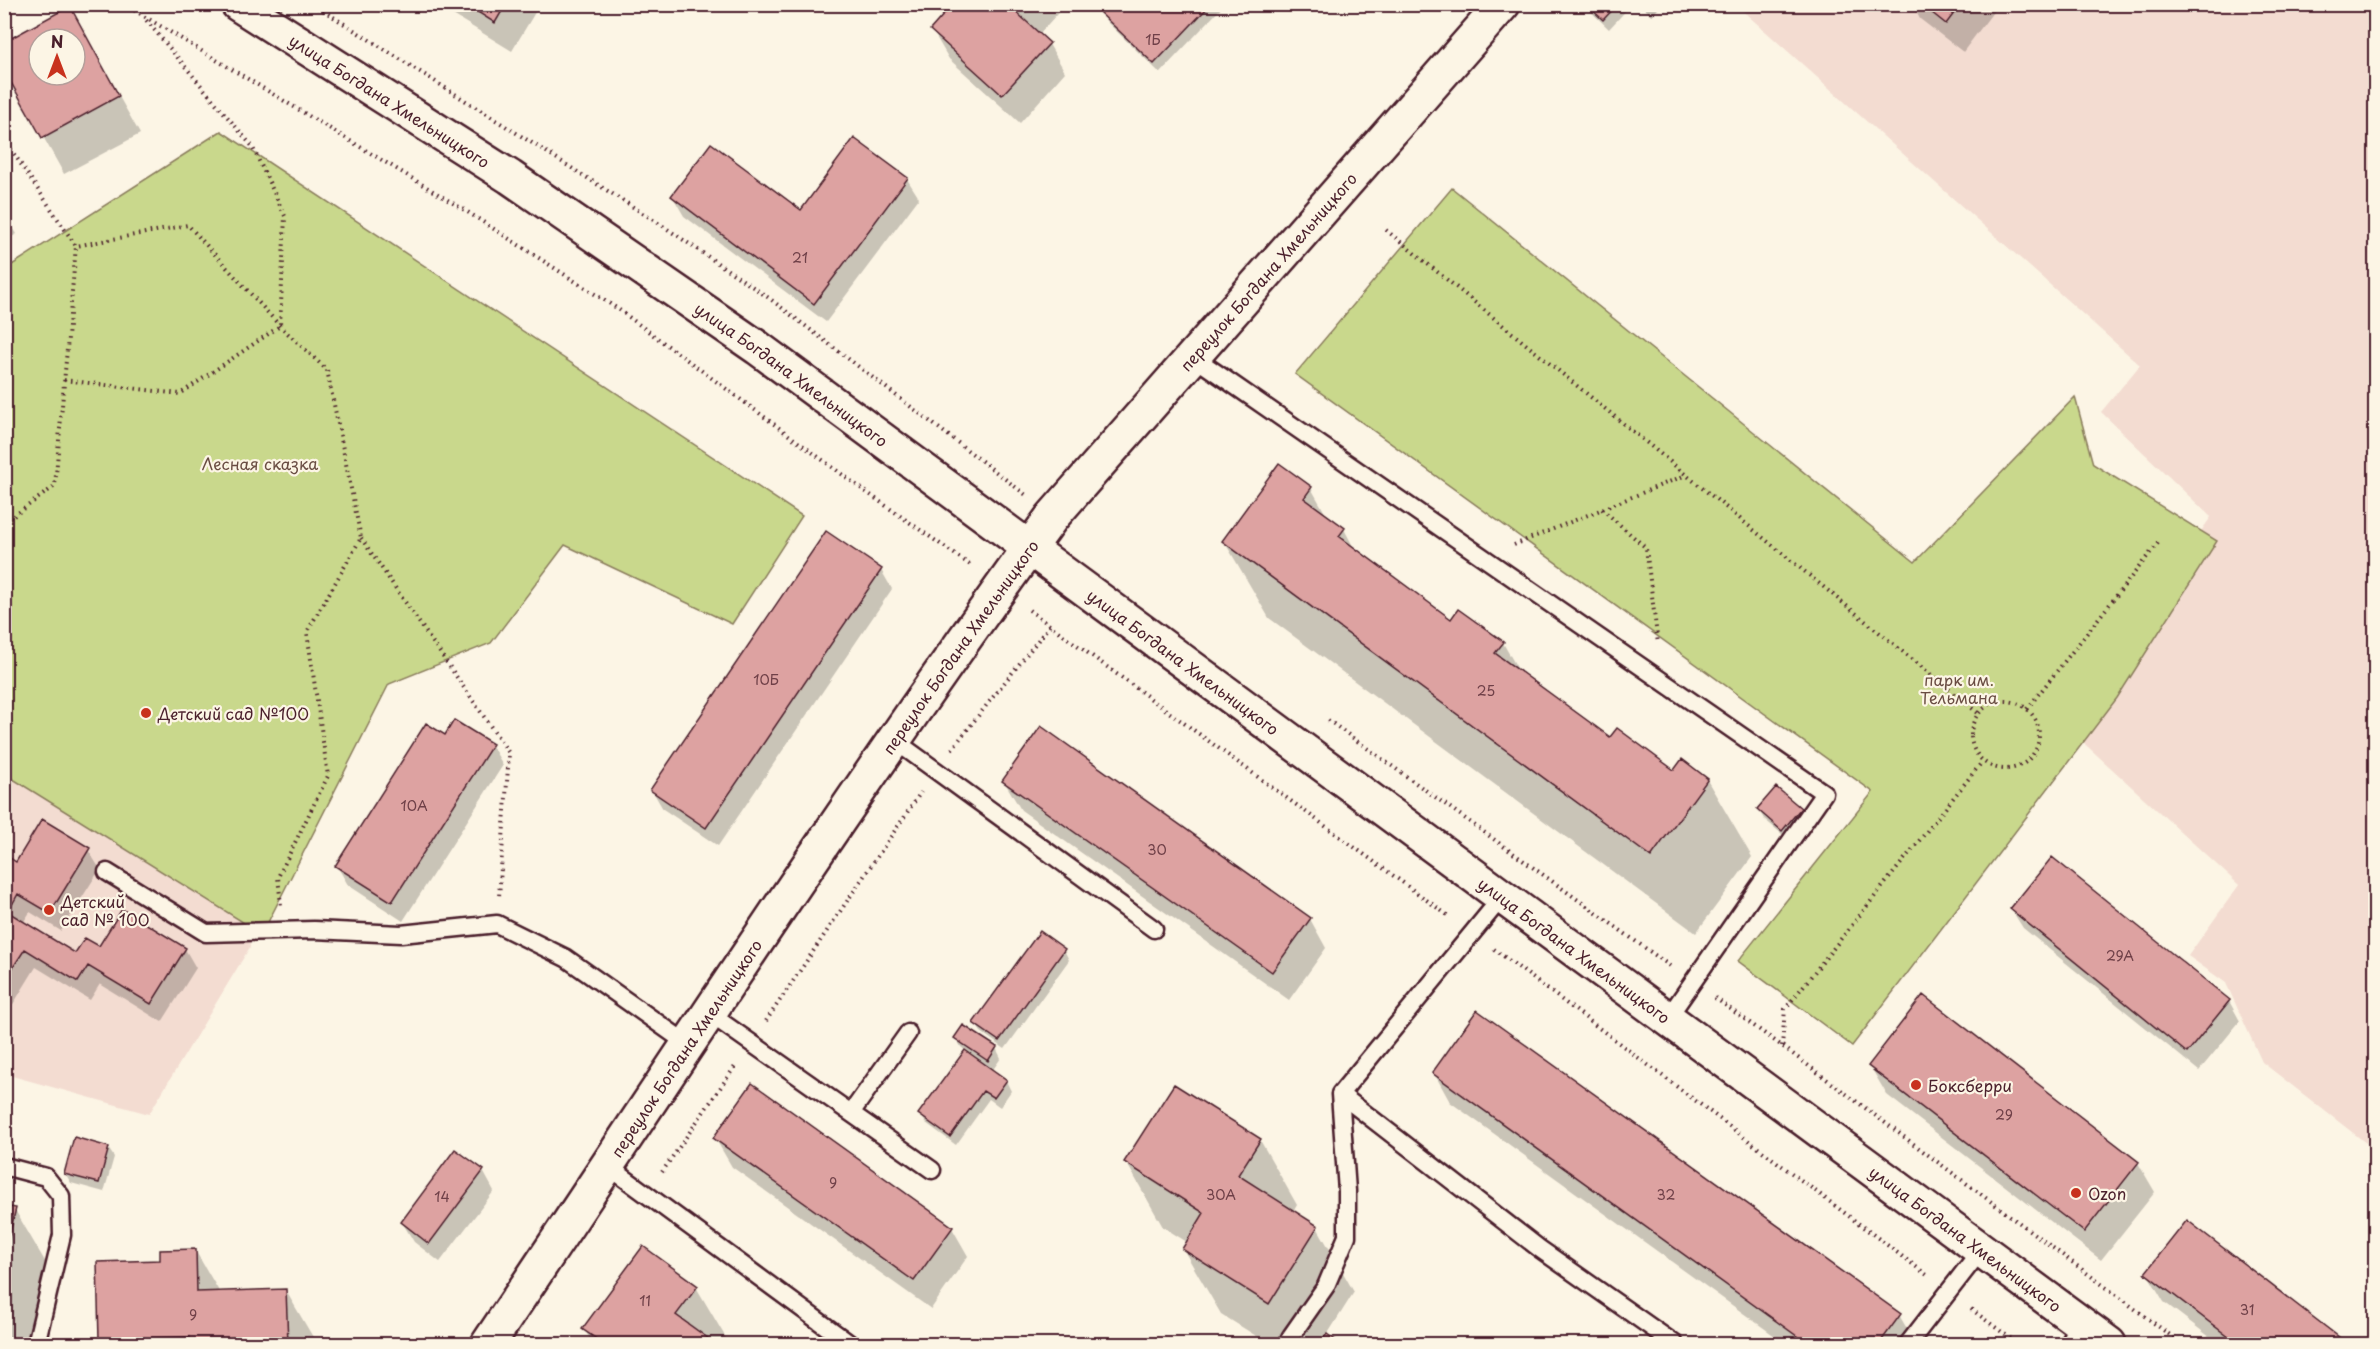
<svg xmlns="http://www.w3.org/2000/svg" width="2380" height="1349" font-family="'Playpen Sans',sans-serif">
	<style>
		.built { fill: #f3dcd1 }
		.green { fill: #c9d88c; stroke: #8a7c5c; stroke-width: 1.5 }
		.shadow { fill: #0003; fill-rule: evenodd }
		.building { fill: #dda2a1; stroke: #4a1f2b; stroke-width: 1.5; fill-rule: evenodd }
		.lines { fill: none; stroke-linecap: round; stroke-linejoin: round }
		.service-casing { stroke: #4a1f2b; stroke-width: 21 }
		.minor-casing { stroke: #4a1f2b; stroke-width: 38 }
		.secondary-casing { stroke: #4a1f2b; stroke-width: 38 }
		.path { stroke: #4a1f2b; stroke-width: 4; stroke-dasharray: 1.5 4.5; stroke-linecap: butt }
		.service { stroke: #fcf5e5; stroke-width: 16 }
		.minor { stroke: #fcf5e5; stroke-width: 33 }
		.secondary { stroke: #fcf5e5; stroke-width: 33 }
		.poi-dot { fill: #c8321e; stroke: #fcf5e5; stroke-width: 2 }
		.labels { text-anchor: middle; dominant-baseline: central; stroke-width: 4.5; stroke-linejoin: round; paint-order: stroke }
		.number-label { font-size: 14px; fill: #6f4048 }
		.street-label { font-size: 16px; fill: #4a1f2b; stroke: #fcf5e5 }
		.park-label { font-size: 16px; fill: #6a4d43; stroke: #fcf5e5 }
		.poi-label { font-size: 16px; fill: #4a1f2b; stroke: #fcf5e5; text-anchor: start }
	</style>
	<rect width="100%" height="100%" fill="#fcf5e5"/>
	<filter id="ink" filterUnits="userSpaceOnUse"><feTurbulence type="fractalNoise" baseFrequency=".0167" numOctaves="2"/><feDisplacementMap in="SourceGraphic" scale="12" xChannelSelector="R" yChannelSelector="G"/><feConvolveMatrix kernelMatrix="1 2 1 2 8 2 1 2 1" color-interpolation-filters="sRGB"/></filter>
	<g filter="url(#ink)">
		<path class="built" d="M1736,5h639v1145l-113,-88 -36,-79 -38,-27 51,-71 -175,-160 147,-208 -110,-105 39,-47z
			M4,662l241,205 5,80 -101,167 -144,-40z"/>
		<path class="green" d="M221,131l581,385 -70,108 -167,-79 -74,98 -102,41 -127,250 -257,-160 -1,-504z
			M1452,188l463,374 160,-165 18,67 124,77 -100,157 -265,348 -114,-85 135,-169 -578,-418z"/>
		<path class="shadow" d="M435,4h105l-28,47z
			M955,4h111l-27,30 10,10 16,28 -45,51 -71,-64 -17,-29z
			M1110,4h115l-65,69 -53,-51 -5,-9z
			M1583,4h49l-23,25z
			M1640,4h22l-10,12z
			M1912,4h87l-36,48 -43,-33z
			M70,9l70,125 -76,40 -60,-107zM39,39h36v36h-36z
			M907,179l12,19 -93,124 -142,-106 -11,-19 128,15z
			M4,213l13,21 -13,7z
			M1311,488l17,30 16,11 11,21 97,71 51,22 17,30 90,66 65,33 32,8 45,77 -56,76 -427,-315 -45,-77z
			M881,570l11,19 -174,257 -55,-37 -11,-19z
			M445,737l47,9 11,19 -100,156 -55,-36 -11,-19z
			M1004,781l306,138 16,29 -37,52 -268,-190z
			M1758,809h42l5,9 -17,21 -24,-20z
			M88,850l12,19 -39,62 -31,-19 -7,11 52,32 24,-7 86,1 11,19 -34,54 -62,-38 -10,16 -54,-33 -32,52v-163l13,8z
			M2011,909l218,92 11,20 -41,50 -176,-143z
			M1064,950l5,10 -64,89 -24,-17 -6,-9z
			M956,1038l40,10 5,10 -9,13 14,10 5,10 -11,16 -11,-8 -33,46 -30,-22 -6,-9 46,-63 -5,-4z
			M1870,1066l268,97 17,29 -54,68 -214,-165z
			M1434,1073l465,242 17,29h-130l-336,-242z
			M715,1138l237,90 16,28 -37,53 -199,-142z
			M1260,1140l37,65 -4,7 24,15 37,65 -27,43 11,9h-69l-48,-30 -38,-65 4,-7 -24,-15 -37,-65z
			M108,1148l6,9 -10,35 -33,-9 -6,-10z
			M483,1171l11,20 -54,71 -26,-20 -12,-20z
			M4,1204l3,4 8,2 38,65 -17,69 -32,-5z
			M2187,1222l159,122h-127l-55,-42 -17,-29z
			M195,1250l25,43 66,-2 31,53h-213l-4,-5 62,-77z
			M696,1287l30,51 -5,6h-128l-9,-15z
			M1099,1339l8,5h-11z"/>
		<path class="building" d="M465,4h41l-11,19z
			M953,4h70l-7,8 34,31 -48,52 -72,-65z
			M1108,4h103l-57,60 -54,-51z
			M1586,4h32l-15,16z
			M1921,4h40l-15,20z
			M70,6l49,90 -77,42 -38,-68v-28zM39,39h36v36h-36z
			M854,138l54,40 -94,126 -143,-108 40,-53 90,67z
			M1279,463l33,24 -8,11 41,30 -6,8 112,83 7,-10 46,33 -9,11 115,84 7,-9 57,42 8,-11 26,20 -57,78 -429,-316z
			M826,531l56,38 -176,259 -56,-38z
			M454,720l39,24 -101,158 -57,-36 91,-143 19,12z
			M1041,726l270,192 -39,54 -270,-191z
			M1776,787l25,21 -19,23 -25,-22z
			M42,819l48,29 -40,65 -32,-19 -10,18 67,41 10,-15 14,8 23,-37 64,39 -35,56 -63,-38 -10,16 -53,-33 -21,32v-127l12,8z
			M2052,857l178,143 -43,53 -177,-144z
			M1040,931l25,18 -66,92 -26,-18z
			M1923,995l216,167 -55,70 -216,-166z
			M1477,1010l424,304 -22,30h-71l-376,-271z
			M963,1025l34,22 -9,14 -34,-23z
			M965,1050l42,30 -13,18 -11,-7 -33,46 -32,-23z
			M752,1083l201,144 -39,54 -201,-143z
			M1174,1084l87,55 -23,36 80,51 -49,78 -87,-55 22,-36 -80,-51z
			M74,1137l35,10 -10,36 -35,-9z
			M455,1149l29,21 -55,74 -28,-22z
			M4,1206l12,2 -12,50z
			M2187,1220l161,124h-110l-93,-71z
			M643,1246l55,40 -22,29 40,29h-112l-22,-15z
			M196,1249l1,43 89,-3 2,55h-99v-7l-90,2 -2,-77 63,-2v-10z
			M1327,1334l14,10h-23z"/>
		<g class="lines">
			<g class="service-casing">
				<path id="service" d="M1192,356l632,437 -157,226
					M894,740l260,189
					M107,872l99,61 108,-3 87,4 96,-10 69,34 123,87
					M1502,897l-162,197 200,155 135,95
					M710,1014l222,156
					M851,1113l57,-80
					M4,1166l42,11 15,19 1,39 -26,109
					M608,1166l242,178
					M1287,1344l4,-8 35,-50 21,-50v-45l-7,-97
					M1908,1344l73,-94
					M2068,1344l15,-19"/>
			</g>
			<g class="minor-casing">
				<g id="minor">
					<path id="s1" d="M488,1344c186,-277 368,-558 564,-827l451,-513"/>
				</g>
			</g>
			<g class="secondary-casing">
				<g id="secondary">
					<path id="s2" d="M238,4l272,173 248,171 1351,996"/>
				</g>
			</g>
			<path class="path" d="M124,4l342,207 152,98 244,180 111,78
				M313,4l350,222 106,72 257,197
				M4,139l72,107 112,-21 92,101 47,44 34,168 -54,94 21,144 -50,101 3,28
				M1386,230l592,483
				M64,380l116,14 100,-68 5,-110 -33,-70 -106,-126
				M1602,509l44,39 12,96
				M4,523l51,-37 21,-240
				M361,538l148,215 -10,144
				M1514,545l172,-70
				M1029,610l421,307
				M1971 735a34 34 0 1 1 68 0a34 34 0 1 1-68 0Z
				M2027,709l131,-166
				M1328,720l342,246
				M952,749l98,-124
				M1494,949l433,326
				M1715,998l67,48 400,298
				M766,1021l155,-229
				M1782,1046l3,-37 197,-247
				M662,1172l74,-107
				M1971,1309l47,35"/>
			<use href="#service" class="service"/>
			<use href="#minor" class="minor"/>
			<use href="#secondary" class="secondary"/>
		</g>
	</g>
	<g class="poi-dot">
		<circle cx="146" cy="713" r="6"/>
		<circle cx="49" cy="910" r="6"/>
		<circle cx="1916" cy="1085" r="6"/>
		<circle cx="2076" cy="1193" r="6"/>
	</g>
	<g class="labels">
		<g class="number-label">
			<text x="1153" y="39">1Б</text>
			<text x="800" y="257">21</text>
			<text x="766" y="679">10Б</text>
			<text x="1486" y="690">25</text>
			<text x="414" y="805">10А</text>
			<text x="1157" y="849">30</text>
			<text x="2120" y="955">29А</text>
			<text x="2004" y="1114">29</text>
			<text x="833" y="1182">9</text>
			<text x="1221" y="1194">30А</text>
			<text x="1666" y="1194">32</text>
			<text x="442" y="1196">14</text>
			<text x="645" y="1300">11</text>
			<text x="2247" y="1309">31</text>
			<text x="193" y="1314">9</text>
		</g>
		<g class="street-label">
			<text stroke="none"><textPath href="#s2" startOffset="180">улица Богдана Хмельницкого</textPath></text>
			<text stroke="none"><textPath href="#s1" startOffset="1328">переулок Богдана Хмельницкого</textPath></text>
			<text stroke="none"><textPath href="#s2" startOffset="666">улица Богдана Хмельницкого</textPath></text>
			<text stroke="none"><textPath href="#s1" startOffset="842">переулок Богдана Хмельницкого</textPath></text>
			<text stroke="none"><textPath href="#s2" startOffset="1152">улица Богдана Хмельницкого</textPath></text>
			<text stroke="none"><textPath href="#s2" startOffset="1638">улица Богдана Хмельницкого</textPath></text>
			<text stroke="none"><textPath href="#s1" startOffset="356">переулок Богдана Хмельницкого</textPath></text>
			<text stroke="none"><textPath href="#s2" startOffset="2124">улица Богдана Хмельницкого</textPath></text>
		</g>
		<g class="park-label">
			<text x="260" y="463">Лесная сказка</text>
			<text x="1959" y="679">парк им.<tspan x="1959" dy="18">Тельмана</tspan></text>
		</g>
		<g class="poi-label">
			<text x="158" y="713">Детский сад №100</text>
			<text x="61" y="901">Детский<tspan x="61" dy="18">сад № 100</tspan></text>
			<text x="1928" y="1085">Боксберри</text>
			<text x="2088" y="1193">Ozon</text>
		</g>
	</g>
	<rect width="2380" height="1349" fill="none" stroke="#fcf5e5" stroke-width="24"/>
	<rect x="12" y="12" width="2356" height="1325" fill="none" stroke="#4a1f2b" stroke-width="2" filter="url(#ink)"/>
	<g transform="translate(57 57)"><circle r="28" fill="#fcf5e5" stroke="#b59f9b" stroke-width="1.5"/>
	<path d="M0-4.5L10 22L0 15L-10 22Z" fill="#c8321e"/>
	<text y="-9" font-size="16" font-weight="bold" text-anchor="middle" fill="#4a1f2b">N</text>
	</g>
</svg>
